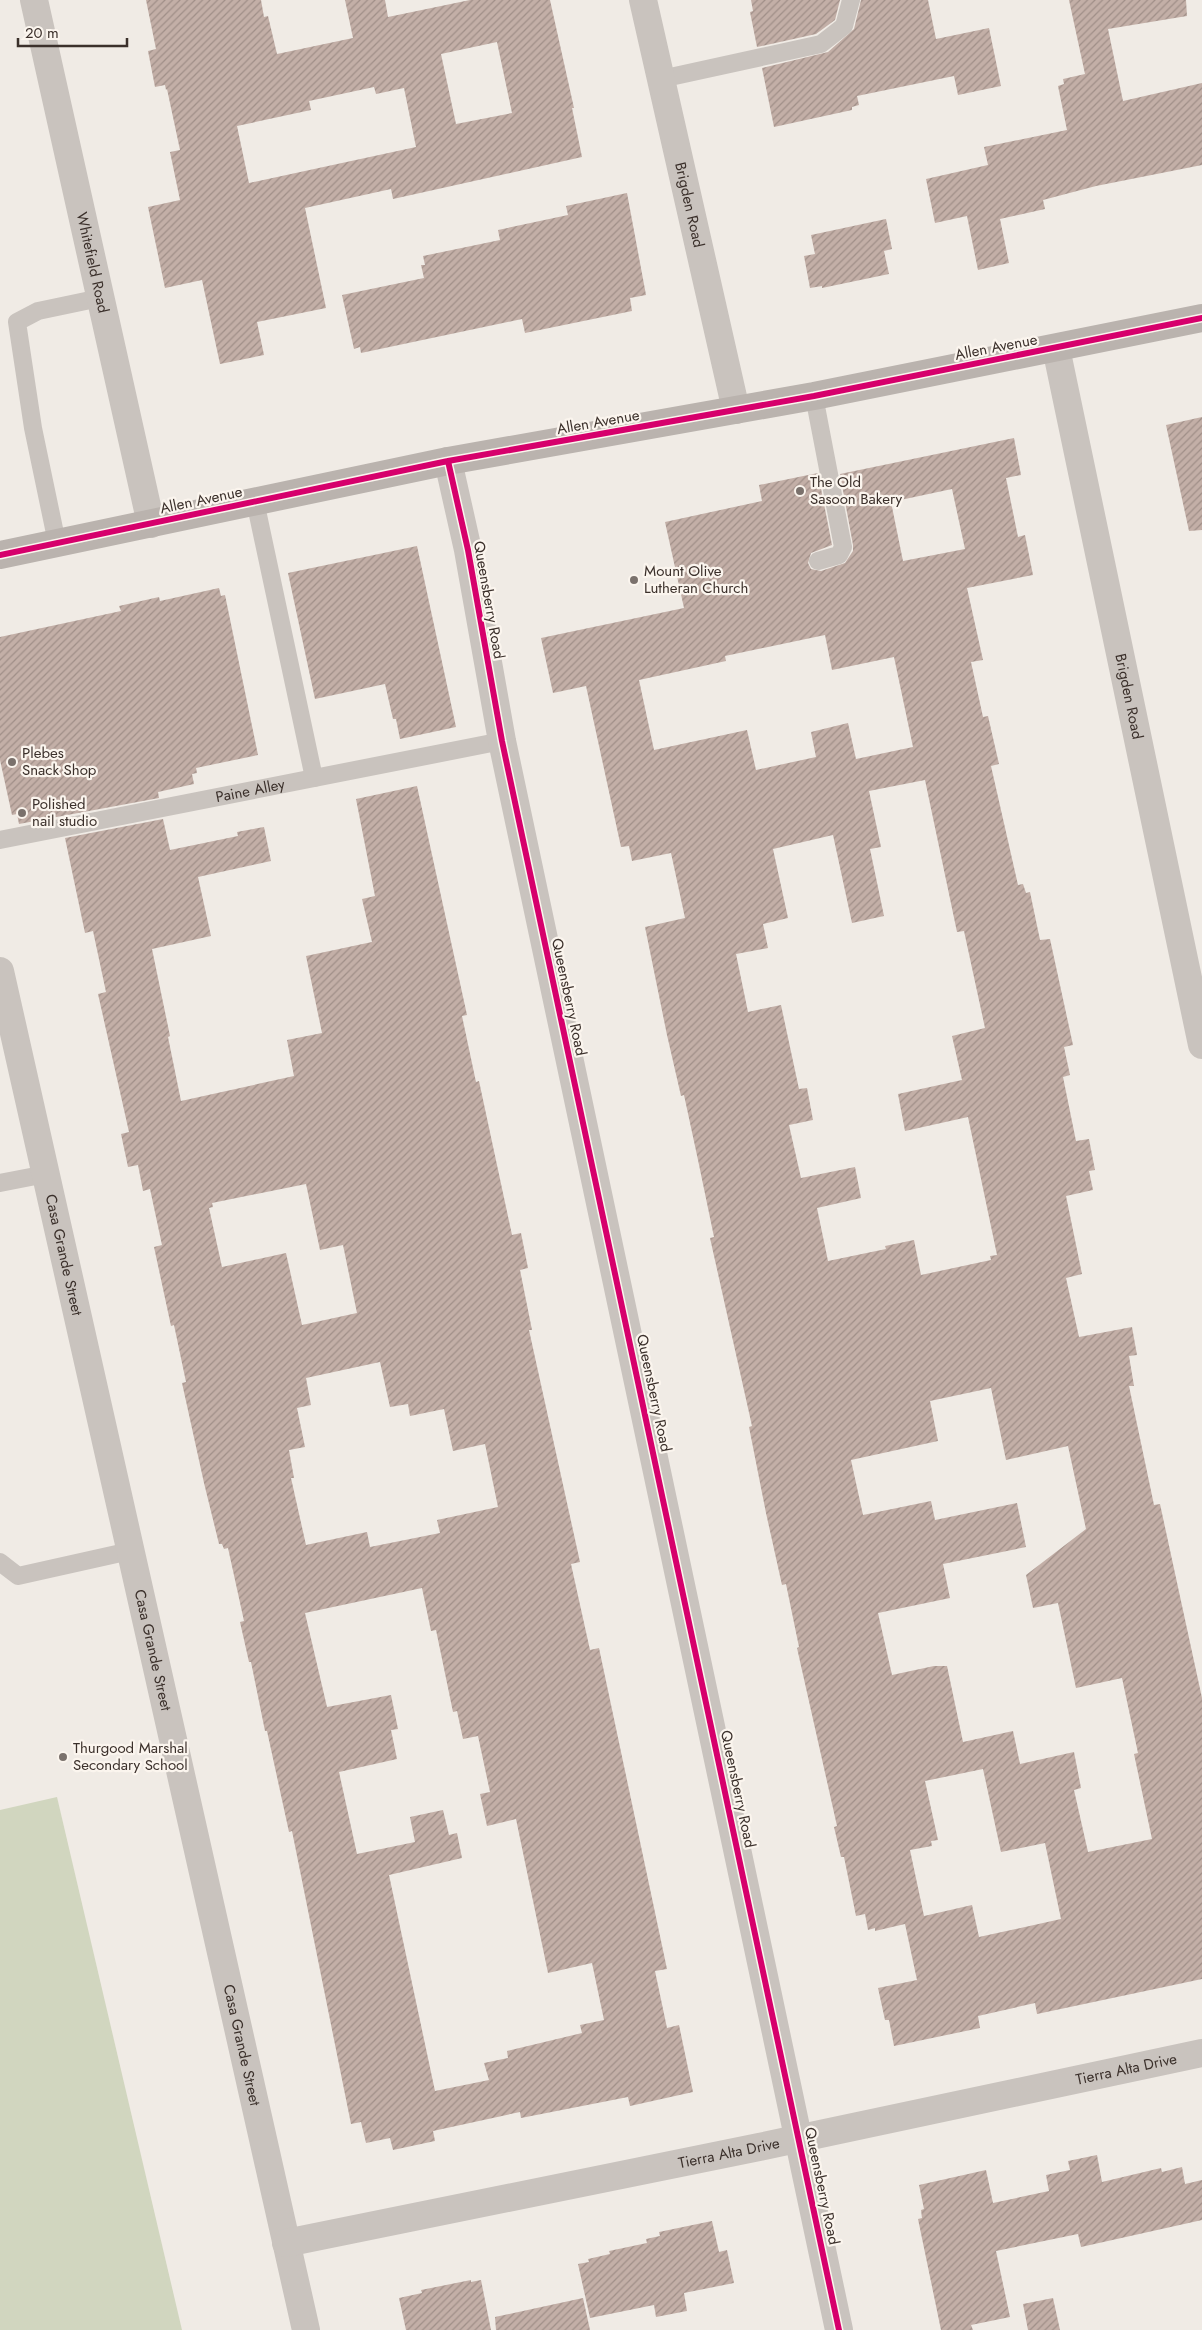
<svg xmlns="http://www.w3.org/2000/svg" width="1202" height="2330" font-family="Jost,sans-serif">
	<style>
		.green { fill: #d1d6bf }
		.building { fill: url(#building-hatch); fill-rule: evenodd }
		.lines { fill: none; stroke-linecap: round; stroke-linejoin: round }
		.lane { stroke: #c9c3be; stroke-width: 18 }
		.street { stroke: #c9c3be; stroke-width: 28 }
		.secondary { stroke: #bab3ae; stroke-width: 28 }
		.cycleway-casing { stroke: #fbf5ee; stroke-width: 9 }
		.cycleway { stroke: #d6006c; stroke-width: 6 }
		.poi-dot { fill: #7a716c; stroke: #fbf5ee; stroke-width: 2 }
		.labels { text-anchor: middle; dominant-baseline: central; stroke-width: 4.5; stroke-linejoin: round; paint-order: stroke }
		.street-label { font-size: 15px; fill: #3b302b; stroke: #fbf5ee }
		.poi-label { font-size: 15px; fill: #3b302b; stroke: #fbf5ee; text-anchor: start }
	</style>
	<defs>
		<pattern id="building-hatch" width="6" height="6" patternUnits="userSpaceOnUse" patternTransform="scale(1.25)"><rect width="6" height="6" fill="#c3afa7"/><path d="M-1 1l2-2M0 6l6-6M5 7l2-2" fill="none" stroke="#a08f88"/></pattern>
	</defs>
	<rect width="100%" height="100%" fill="#f0ebe5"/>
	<path class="green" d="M57,1797l125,533h-182v-520z"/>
	<path class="building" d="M146,0h115l3,17 4,-1 9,38 76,-16 -8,-38h40l3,17 82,-17h80l24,108h-2l10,49 -189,42 -2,-10 -86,19 21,100 -69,14 7,33 -44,9 -18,-84 -37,8 -17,-81 32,-7 -10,-48 10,-2 -13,-61 -1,1 -1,-5 -10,2 -7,-36 8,-2zM497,42l15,71 -56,11 -15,-70zM374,87l2,7 28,-6 12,59 -167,36 -12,-57 74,-16 -2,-9z
		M751,0h89l-5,20 -19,14 -59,13 -7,-35 3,-1z
		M861,0h67l8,39 53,-11 12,58 -43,9 -4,-19 -97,20 2,9 -7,2v3l-78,17 -12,-59 66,-16 26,-23z
		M1069,0h117l1,16 -79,13 15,72 79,-18v82l-106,21 -53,14 2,9 -45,10 9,44 -31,7 -11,-54 -32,7 -9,-44 62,-14 -4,-18 83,-17 -9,-44 6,-2 -1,-5 22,-5z
		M627,193l19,102 -16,3 2,13 -107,22 -3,-14 -161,34 -1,-6 -6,2 -12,-54 82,-17 -3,-13h4l-2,-9 77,-16 -2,-10 70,-15 -2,-9z
		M886,219l6,30 -8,2 5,23 -67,14v-2l-12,2 -6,-32 11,-2 -4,-19z
		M1202,417v113l-13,1 -23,-106z
		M1014,438l7,37 -15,3 12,59 7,-2 8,40 -66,13 16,72 -12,2 12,55 5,-1 11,48 -8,2 27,119 5,-1 3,9 4,-1 10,48 10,-1 23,106 -9,2 6,28 -7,2 13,64 13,-2 6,31 -6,1 4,19 -27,6 16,78 -16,4 13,59 53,-10 5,28 -8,1 5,30h-5l25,119 6,-1 42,194v281l-165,35 -2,-11 -57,13 2,12 -86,18 -5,-26h-4l-7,-32 39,-8 -12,-56 -30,7v-3l-7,2 -3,-16 -9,2 -12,-59h-3l-7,-30 3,-1 -40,-178 2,-1 -13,-63 -4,1 -16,-72 -17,-86 3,-1 -42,-188 4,-1 -16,-77 -14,-65 -3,1 -14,-61 -22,-108 40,-9 -14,-65 -39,8 -3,-15 -8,1 -35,-161 -33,7 -12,-55 143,-30 -19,-86 97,-21 -3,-16 59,-12 14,72 -21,8 -3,10 3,6 10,2 24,-8 8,-12v-6l-13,-71zM952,489l13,60 -62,12 -12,-59zM825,635l7,35 62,-13 19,90 -57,12 -8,-36 -37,9 5,25 -60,13 -9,-40 -93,20 -15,-70 87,-19 -1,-5zM925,780l32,152 7,-1 21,97 -33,8 10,44 -64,14 7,37 63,-14 29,138 -7,1 1,4 -70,15 -7,-35 -29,6 1,3 -58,12 -11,-53 44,-10 -6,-31 -54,11 -12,-53 24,-5 -6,-32 -8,1 -18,-84 -33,7 -12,-58 32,-6 -5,-24 25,-6 -15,-69 60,-14 19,88 32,-7 -14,-67 11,-2 -12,-56zM991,1388l15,72 62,-14 18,83 -60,46 7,33 25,-5 18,85 46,-10 16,75 -4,1 18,85 -64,13 -14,-62 7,-2 -7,-36 -54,12 -7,-33 -50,11 -16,-76h-13l-42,9 -14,-62 72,-15 -7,-34 83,-17 -9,-44 -82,17 -4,-19 -68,14 -12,-55 87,-19 -8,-40zM983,1769l18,83 44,-9 16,76 -82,18 -7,-32 -48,11 -14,-66 22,-4 -1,-5 7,-1 -13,-59z
		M417,546l39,181 -56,12 -4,-20h-3l-8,-35 -70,15 -27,-126z
		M219,588l2,8 4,-1 33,160 -62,13 1,5 -5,1 2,10 -36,8 1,6 -140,26 -2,-10 -5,1 -12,-55v-123l121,-26 -2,-5 40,-9 1,4z
		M417,786l50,229 -5,1 14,66 3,-1 33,154 9,-2 7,35 -8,2 12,60h-3l51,232 -9,2 19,86 9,-2 68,321 -12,2 12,57 12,-3 14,67 -63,14 -2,-9 -107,21 -1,-6 -87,19 2,10 -42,9 -3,-12 -24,5 -5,-21 -10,2 -59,-293 -3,1 -22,-101h-2l-14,-69h-2l-9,-40 4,-1 -16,-73 -4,1 -2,-5h-3l-15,-61 -22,-100 4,-1 -12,-57 -3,1 -17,-79 8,-2 -12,-56 -7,2 -5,-26 -10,2 -7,-33 8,-2 -31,-138 8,-2 -13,-61 -8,2 -20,-95 98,-19 7,31 68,-14 -1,-4 27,-5 7,34 -73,16 13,59 -59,13 18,87 -2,1 13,64 113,-25 -7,-36 35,-7 -16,-77 66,-14 -10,-43 13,-3 -19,-97zM306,1184l14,66 23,-5 14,68 -55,12 -16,-72 -64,14 -13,-59 4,-1 -1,-4zM380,1362l10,45 18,-3 2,12 34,-7 9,42 32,-7 13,63 -61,13 3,13 -70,14 -3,-15 -61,13 -15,-67h3l-5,-28 16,-3 -8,-39 14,-3 -5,-27zM422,1588l9,43 5,-1 17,82 4,-1 6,28 15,-3 12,56 -10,2 7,32 29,-7 32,154 44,-10 12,57 -24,5 2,8 -75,18 1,7 -24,5 5,17 -54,11 -46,-216 73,-17 -5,-25 -8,2 -6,-25 -33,7 5,25 -58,12 -18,-82 58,-13 -6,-29 7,-1 -7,-34 -64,12 -22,-94z
		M1097,2155l5,27 59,-14 1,4 20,-5 3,17 17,-4v40l-121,27 -3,-13 -82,17 14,66 -39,8 2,5h-32l-23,-111 4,-1 -1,-8 3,-1 -5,-24 67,-15 7,33 56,-12 -3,-16 24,-5 -2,-9z
		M712,2221l7,31 8,-2 7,33 -50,10 3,18 -31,6 -2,-12 -64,13 -12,-54 11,-2 -1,-3 22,-5 -1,-3 38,-8 -1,-4 14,-3 -1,-4z
		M471,2280v2l10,-2 10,50h-85l-7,-32 23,-5 -1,-3z
		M583,2298l7,32h-94l-1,-13z
		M1053,2298l7,32h-32l-5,-26z"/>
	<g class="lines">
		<g class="lane">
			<path d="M661,79l160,-35 23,-18 7,-26"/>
			<path d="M814,396l29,151 -4,8 -21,6"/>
			<path d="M255,501l59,277"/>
			<path d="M57,543l-24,-115 -16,-106 21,-11 62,-13"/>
			<path id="s1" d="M0,840l502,-99"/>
			<path d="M0,1183l46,-9"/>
			<path d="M0,1562l18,14 112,-25"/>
		</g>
		<g class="street">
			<path id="s2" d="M34,0l117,524"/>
			<path id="s3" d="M643,0l93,410"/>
			<path id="s4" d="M1056,348l146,697"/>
			<path d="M448,461l20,89 34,191 337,1589"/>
			<path id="s5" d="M0,971l306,1359"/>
			<path id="s6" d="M286,2243l473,-96 443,-94"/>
		</g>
		<path class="secondary" d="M0,555l448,-94 366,-65 388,-78"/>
		<g class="cycleway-casing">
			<path id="cycleway" d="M448,461l20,89 34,191 337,1589
				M0,555l448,-94 366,-65 388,-78"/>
		</g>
		<use href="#cycleway" class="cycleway"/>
	</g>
	<g class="poi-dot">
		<circle cx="800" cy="491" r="5"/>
		<circle cx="634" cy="580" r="5"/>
		<circle cx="12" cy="762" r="5"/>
		<circle cx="22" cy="813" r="5"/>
		<circle cx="63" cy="1757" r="5"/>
	</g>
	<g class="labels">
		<g class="street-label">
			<text stroke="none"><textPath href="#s3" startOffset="210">Brigden Road</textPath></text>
			<text stroke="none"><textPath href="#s2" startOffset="269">Whitefield Road</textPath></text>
			<text transform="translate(996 347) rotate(-11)">Allen Avenue</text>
			<text transform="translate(598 422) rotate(-10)">Allen Avenue</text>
			<text transform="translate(201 500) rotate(-12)">Allen Avenue</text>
			<text transform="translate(489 600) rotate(80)">Queensberry Road</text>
			<text stroke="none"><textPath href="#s4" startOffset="356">Brigden Road</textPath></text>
			<text stroke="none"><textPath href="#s1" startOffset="255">Paine Alley</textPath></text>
			<text transform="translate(569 997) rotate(78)">Queensberry Road</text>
			<text stroke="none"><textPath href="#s5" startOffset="291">Casa Grande Street</textPath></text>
			<text transform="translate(654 1393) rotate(78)">Queensberry Road</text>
			<text stroke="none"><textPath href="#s5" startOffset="696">Casa Grande Street</textPath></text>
			<text transform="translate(738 1789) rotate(78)">Queensberry Road</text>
			<text stroke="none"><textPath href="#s5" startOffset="1101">Casa Grande Street</textPath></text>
			<text stroke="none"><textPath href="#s6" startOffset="858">Tierra Alta Drive</textPath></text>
			<text stroke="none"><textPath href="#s6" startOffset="452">Tierra Alta Drive</textPath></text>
			<text transform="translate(822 2186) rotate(78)">Queensberry Road</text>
		</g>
		<g class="poi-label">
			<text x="810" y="482">The Old<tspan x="810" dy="17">Sasoon Bakery</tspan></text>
			<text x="644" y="571">Mount Olive<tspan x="644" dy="17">Lutheran Church</tspan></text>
			<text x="22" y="753">Plebes<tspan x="22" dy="17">Snack Shop</tspan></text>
			<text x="32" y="804">Polished<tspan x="32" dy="17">nail studio</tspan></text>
			<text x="73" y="1748">Thurgood Marshal<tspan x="73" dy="17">Secondary School</tspan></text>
		</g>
	</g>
	<path d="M18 38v8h109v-8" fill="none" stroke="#3b302b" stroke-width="2.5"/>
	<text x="25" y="38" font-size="15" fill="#3b302b" stroke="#fbf5ee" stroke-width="4" paint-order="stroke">20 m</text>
</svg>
